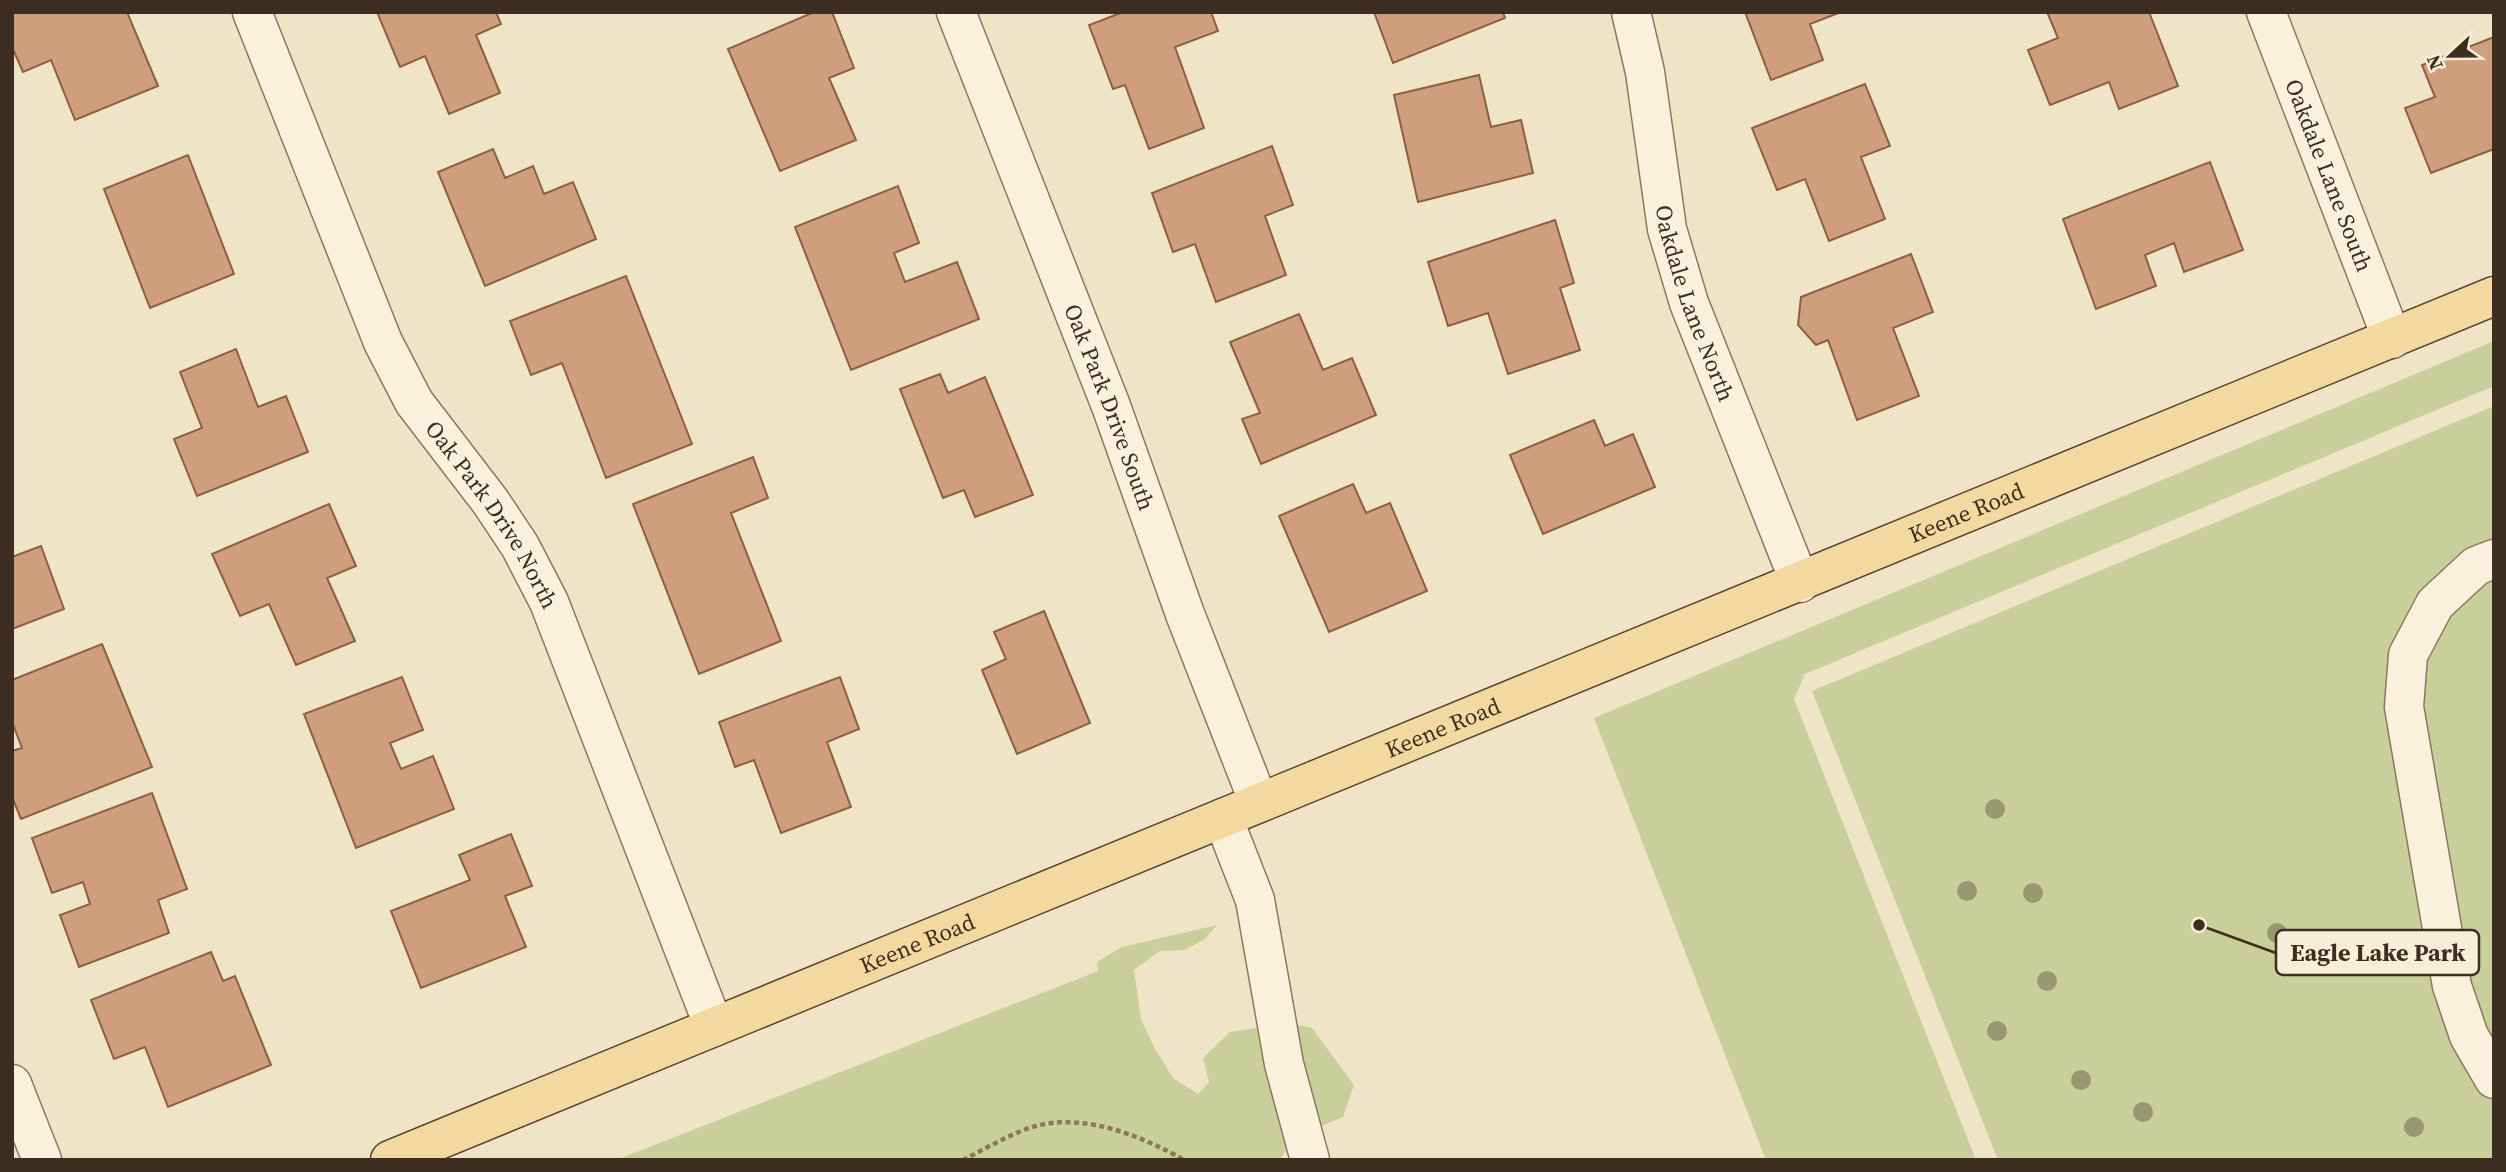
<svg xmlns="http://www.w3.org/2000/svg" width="2506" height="1172" font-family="'Source Serif 4',serif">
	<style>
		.green { fill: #c9cf9b }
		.building { fill: #cf9f7d; stroke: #8d5f41; stroke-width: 2 }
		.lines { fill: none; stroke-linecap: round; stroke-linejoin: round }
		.minor-casing { stroke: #8d765c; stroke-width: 41 }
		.major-casing { stroke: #5b4430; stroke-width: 41 }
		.path { stroke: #8d765c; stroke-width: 4.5; stroke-dasharray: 5 3.5; stroke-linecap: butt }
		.minor { stroke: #faf1dc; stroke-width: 38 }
		.major { stroke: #f3d9a0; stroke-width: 38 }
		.tree { fill: #96986f }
		.labels { text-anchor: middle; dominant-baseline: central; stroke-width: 5; stroke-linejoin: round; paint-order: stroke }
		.street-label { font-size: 23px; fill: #3d2e20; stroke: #f7eed8 }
		.leader { fill: none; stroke: #3d2e20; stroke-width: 2.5 }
		.callout-dot { fill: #3d2e20; stroke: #f7eed8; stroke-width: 2.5 }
		.callout { fill: #f7eed8; stroke: #3d2e20; stroke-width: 2.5 }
		.callout-label { font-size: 24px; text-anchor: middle; font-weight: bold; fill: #3d2e20 }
	</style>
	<rect width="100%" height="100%" fill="#f0e4c8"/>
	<path class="green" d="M2494,341v45l-689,288 -11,25 182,461h-210l-172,-442z
		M2494,406v754h-496l-186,-469z
		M1217,925l-12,14 -20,11 -25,1 -26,19 7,49 13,28 19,31 25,16 11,-12 -6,-24 27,-26 58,-9 24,5 42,57 -11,32c-24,10 -50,19 -63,43h-664l482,-189 -1,-9 25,-15z"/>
	<path class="building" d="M12,12h115l31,74 -83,34 -24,-60 -28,12 -11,-25z
		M377,12h119l5,12 -25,11 24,58 -51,21 -24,-58 -25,11z
		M814,12h18l22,56 -25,10 27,62 -76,31 -52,-122z
		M1123,12h88l7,19 -43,16 29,81 -55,21 -24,-64 -12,4 -24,-64z
		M1374,12h129l2,6 -112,45z
		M1745,12h96l-31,12 13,36 -52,20z
		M2047,12h102l29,74 -59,23 -10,-27 -59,23 -22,-55 30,-12z
		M2494,37v112l-63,24 -26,-65 30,-11 -13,-32z
		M1479,75l12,52 30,-7 12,53 -115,29 -24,-107z
		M1865,84l25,62 -29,11 24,62 -56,22 -24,-62 -28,11 -25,-62z
		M1272,146l21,59 -28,11 21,59 -70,27 -21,-58 -22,8 -21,-59z
		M493,149l12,29 28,-12 11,28 29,-12 23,57 -111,47 -47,-114z
		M188,155l46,119 -84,34 -46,-119z
		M2210,162l33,88 -59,22 -10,-29 -29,12 11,31 -60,23 -33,-90z
		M898,186l21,57 -25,10 11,29 52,-20 22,57 -128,51 -56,-143z
		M1555,220l19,63 -14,5 20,62 -72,24 -20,-61 -40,13 -20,-64z
		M1911,254l22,58 -40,16 26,68 -62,24 -29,-80 -12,5 -18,-20 3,-28z
		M626,276l66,168 -86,34 -44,-115 -31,12 -21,-54z
		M1299,314l24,56 29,-12 24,57 -115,49 -19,-45 18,-6 -30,-71z
		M236,349l22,58 28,-11 22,56 -111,44 -23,-57 28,-11 -22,-56z
		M940,374l8,19 37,-16 48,118 -58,22 -11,-27 -21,8 -43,-109z
		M1594,420l11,26 28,-12 22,53 -112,47 -33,-79z
		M753,457l15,41 -37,15 50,128 -82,33 -66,-170z
		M1353,484l13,29 24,-10 37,88 -98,41 -50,-116z
		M329,504l27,62 -29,12 28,63 -59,24 -27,-61 -29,12 -28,-62z
		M41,546l23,63 -52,20v-72z
		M1044,611l46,112 -73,31 -35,-84 24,-11 -12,-27z
		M102,644l50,123 -131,52 -9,-22v-46l10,-3 -10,-26v-42z
		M402,677l21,53 -33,13 11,26 32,-13 21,53 -98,39 -52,-134z
		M840,677l19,52 -32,13 24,65 -70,26 -27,-73 -19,7 -16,-45z
		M152,793l35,96 -29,11 11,33 -90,34 -19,-52 30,-11 -7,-22 -31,11 -20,-55z
		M511,834l21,52 -27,10 21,51 -105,41 -30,-77 79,-31 -11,-25z
		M211,952l12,29 12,-5 36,89 -103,42 -23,-60 -31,12 -23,-59z"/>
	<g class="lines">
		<g class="minor-casing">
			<g id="minor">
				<path id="s1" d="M252,12l131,330 31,60 76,99 30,45 29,56 165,425"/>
				<path id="s2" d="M956,12l155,394 74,208 74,189"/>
				<path id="s3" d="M1631,12l14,60 22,157 22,74 111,280"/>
				<path id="s4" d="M2266,12l126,327"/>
				<path d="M2494,559l-18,7 -41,38 -27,51 -4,52 48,279 17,50 25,43"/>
				<path d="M1223,818l32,82 29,164 26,96"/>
				<path d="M12,1084l30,76"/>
			</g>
		</g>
		<g class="major-casing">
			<g id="major">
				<path id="s5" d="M390,1160l2104,-864"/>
			</g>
		</g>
		<path class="path" d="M963,1160c22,-11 48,-27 73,-34 49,-13 106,10 148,34"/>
		<use href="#minor" class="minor"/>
		<use href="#major" class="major"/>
	</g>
	<g class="tree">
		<circle cx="1995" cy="809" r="10"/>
		<circle cx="1967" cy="891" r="10"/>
		<circle cx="2033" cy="893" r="10"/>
		<circle cx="2277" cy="933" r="10"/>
		<circle cx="2047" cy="981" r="10"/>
		<circle cx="1997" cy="1031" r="10"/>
		<circle cx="2081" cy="1080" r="10"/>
		<circle cx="2143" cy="1112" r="10"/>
		<circle cx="2414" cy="1127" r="10"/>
	</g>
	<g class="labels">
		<g class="street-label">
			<text stroke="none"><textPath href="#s4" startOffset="175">Oakdale Lane South</textPath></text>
			<text stroke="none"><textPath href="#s3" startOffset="299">Oakdale Lane North</textPath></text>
			<text stroke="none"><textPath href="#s2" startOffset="424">Oak Park Drive South</textPath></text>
			<text stroke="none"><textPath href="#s5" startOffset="1704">Keene Road</textPath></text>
			<text stroke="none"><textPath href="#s1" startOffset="560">Oak Park Drive North</textPath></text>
			<text stroke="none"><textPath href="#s5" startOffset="1138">Keene Road</textPath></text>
			<text stroke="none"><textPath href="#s5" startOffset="570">Keene Road</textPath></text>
		</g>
	</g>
	<path class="leader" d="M2199 925L2276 953"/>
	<circle class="callout-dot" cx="2199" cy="925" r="7"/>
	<rect class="callout" x="2276" y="930" width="203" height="45" rx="7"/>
	<g class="callout-label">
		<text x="2378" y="961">Eagle Lake Park</text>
	</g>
	<rect width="2506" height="1172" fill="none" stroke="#3d2e20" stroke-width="28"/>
	<g transform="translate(2450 56) rotate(248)" stroke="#f7eed8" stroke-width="5" paint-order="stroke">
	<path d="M0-5L12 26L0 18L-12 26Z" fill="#3d2e20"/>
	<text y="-10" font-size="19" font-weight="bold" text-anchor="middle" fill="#3d2e20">N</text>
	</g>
</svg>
